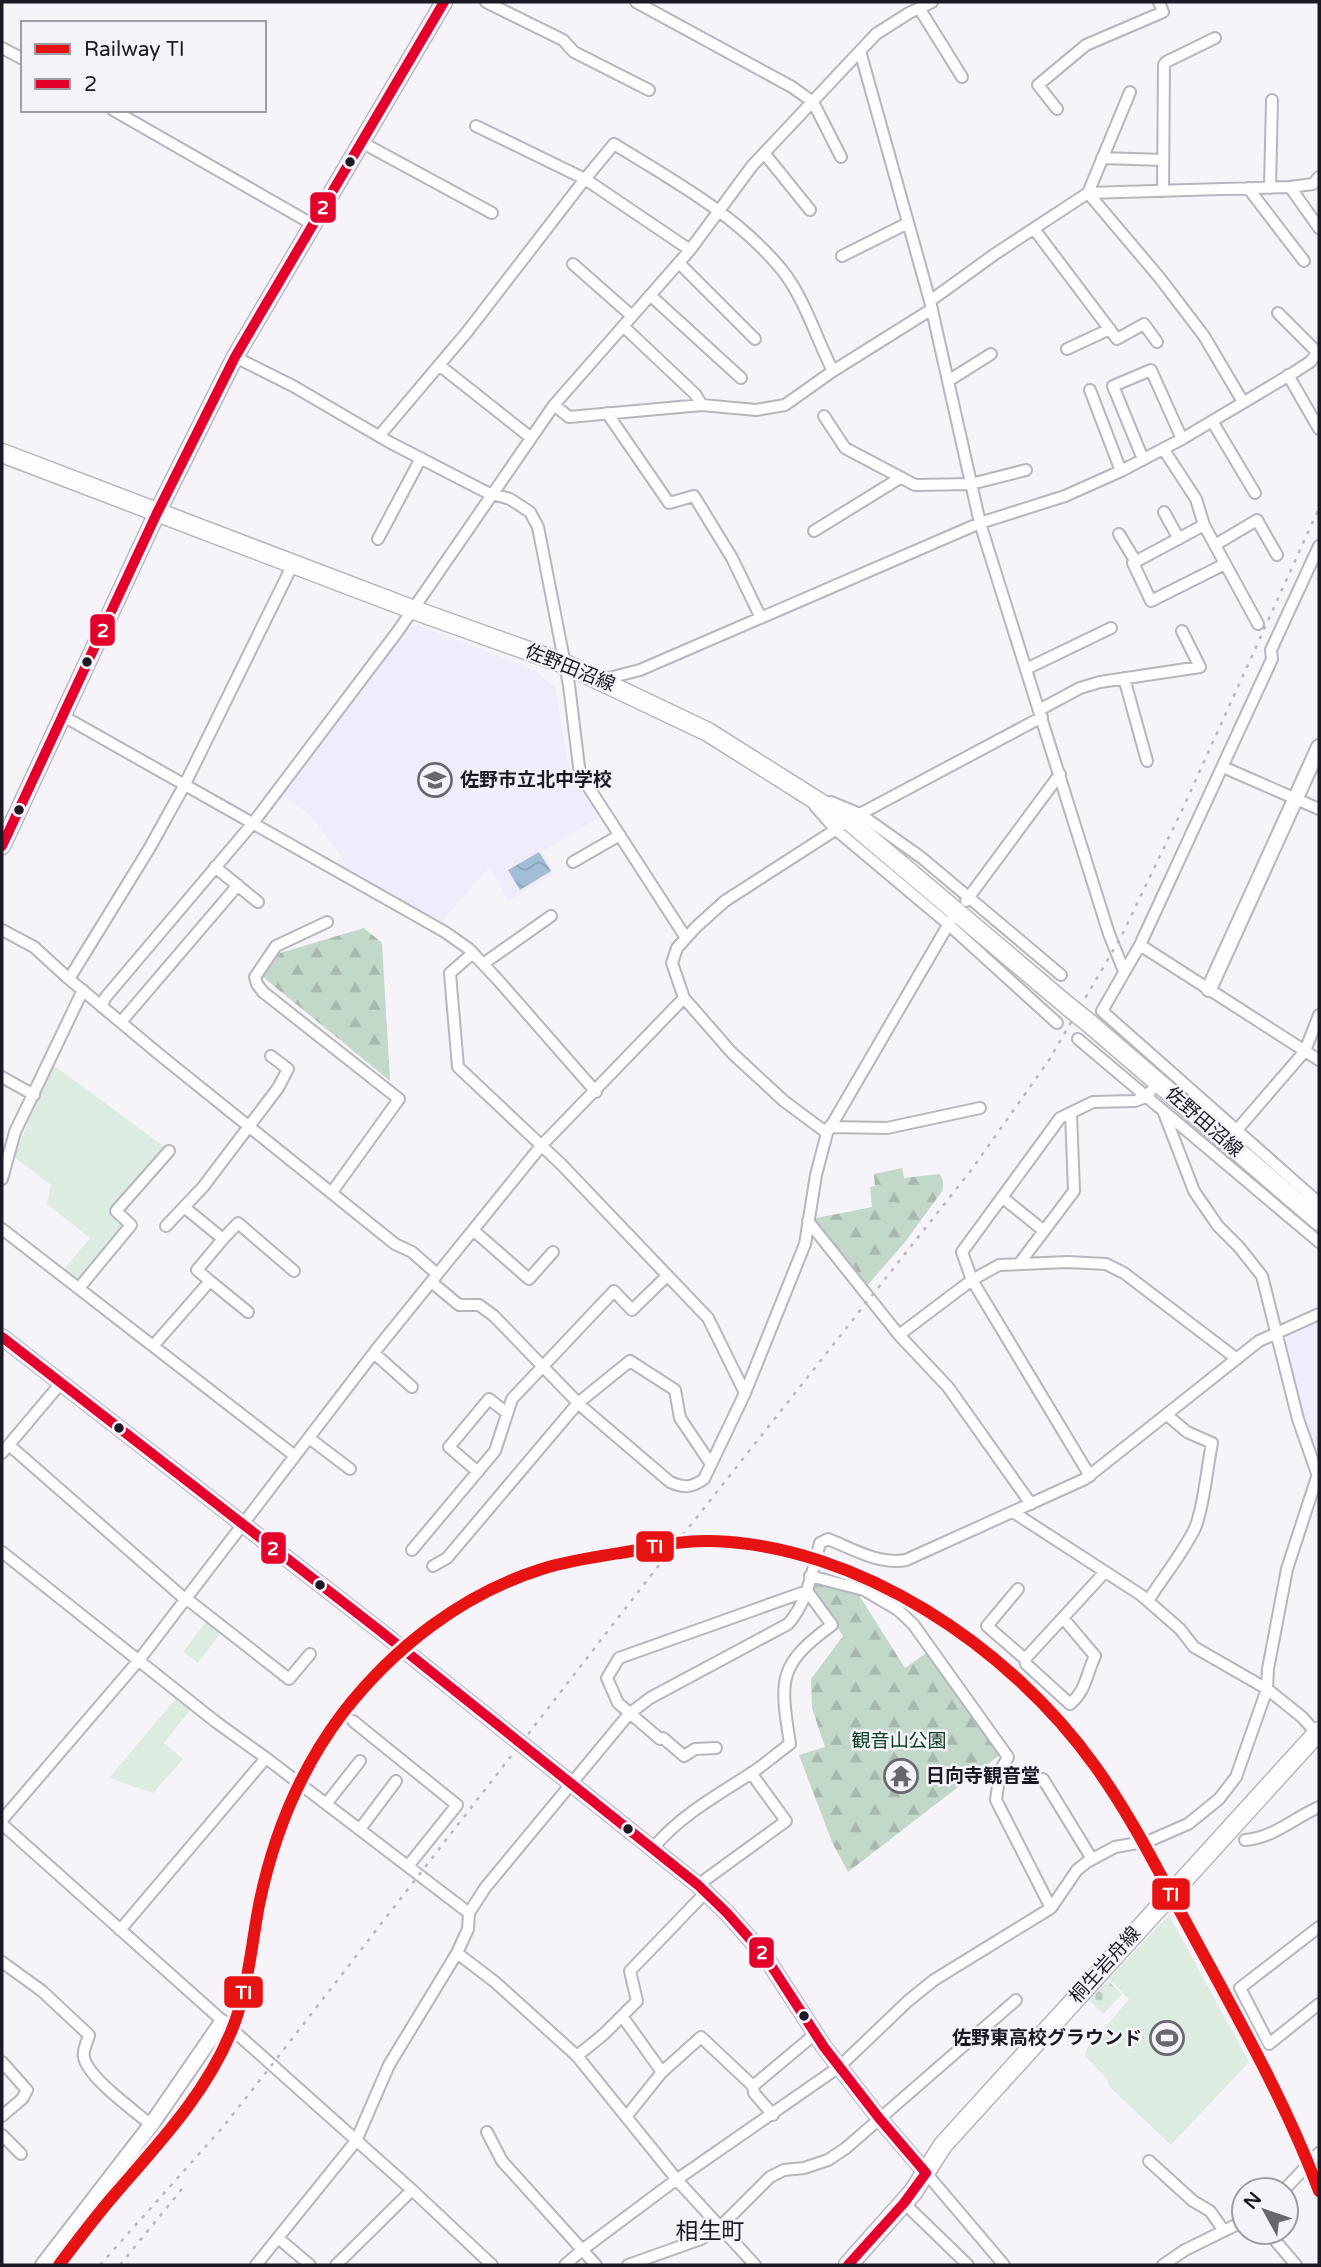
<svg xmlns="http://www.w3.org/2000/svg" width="1321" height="2267" font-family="'Varela Round','Noto Sans JP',sans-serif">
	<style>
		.built { fill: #f0ecfc }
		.green { fill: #ddece1 }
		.forest { fill: url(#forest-firs) }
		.cemetery { fill: url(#cemetery-stones) }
		.water { fill: url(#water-waves) }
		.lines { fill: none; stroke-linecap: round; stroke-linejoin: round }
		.minor-casing { stroke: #b7b5bd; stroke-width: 14 }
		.tertiary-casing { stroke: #b7b5bd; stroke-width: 18 }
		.secondary-casing { stroke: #b7b5bd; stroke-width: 19 }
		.primary-casing { stroke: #b7b5bd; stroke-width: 21 }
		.minor { stroke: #fefdfe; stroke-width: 10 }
		.tertiary { stroke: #fefdfe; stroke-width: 14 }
		.secondary { stroke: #fefdfe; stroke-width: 16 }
		.primary { stroke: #fefdfe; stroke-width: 18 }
		.rail { stroke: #bab8bb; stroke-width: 2.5; stroke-dasharray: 3.5 7; stroke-linecap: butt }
		.primary-bridge-casing { stroke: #b7b5bd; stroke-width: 21; stroke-linecap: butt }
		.primary-bridge { stroke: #fefdfe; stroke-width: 18 }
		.bus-1-casing { stroke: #f5f3fa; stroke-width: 16 }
		.bus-1 { stroke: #e4002b; stroke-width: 10 }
		.rail-1-casing { stroke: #f5f3fa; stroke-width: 18 }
		.rail-1 { stroke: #e71212; stroke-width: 12 }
		.bus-dot { fill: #1c1924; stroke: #f5f3fa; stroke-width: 2.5 }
		.labels { text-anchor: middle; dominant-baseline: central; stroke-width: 5; stroke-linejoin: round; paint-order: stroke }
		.street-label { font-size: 19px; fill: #1c1924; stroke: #f5f3fa }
		.poi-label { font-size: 19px; font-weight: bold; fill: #1c1924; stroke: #f5f3fa; text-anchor: start }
		.park-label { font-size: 19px; fill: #083b1b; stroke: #f5f3fa }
		.quarter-label { font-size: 23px; fill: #1c1924; stroke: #f5f3fa }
		.line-badge { stroke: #f5f3fa; stroke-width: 2.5 }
		.badge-label { font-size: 19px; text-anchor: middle; font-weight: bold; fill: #fff }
	</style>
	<defs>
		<pattern id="forest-firs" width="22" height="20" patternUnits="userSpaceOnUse" patternTransform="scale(1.75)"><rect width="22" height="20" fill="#c2d8c8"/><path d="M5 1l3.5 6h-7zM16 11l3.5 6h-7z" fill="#a6b9ac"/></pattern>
		<pattern id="cemetery-stones" width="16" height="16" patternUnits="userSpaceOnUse" patternTransform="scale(1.75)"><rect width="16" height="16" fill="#ddece1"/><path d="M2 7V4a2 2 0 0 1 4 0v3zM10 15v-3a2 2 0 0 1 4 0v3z" fill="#bdcac1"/></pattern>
		<pattern id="water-waves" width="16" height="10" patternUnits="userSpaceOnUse" patternTransform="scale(1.75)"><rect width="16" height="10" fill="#a1bed6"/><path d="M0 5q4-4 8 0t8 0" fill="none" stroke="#8aa3b8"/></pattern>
	</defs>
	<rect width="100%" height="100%" fill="#f6f4f9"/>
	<path class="built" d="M417,625l118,45 20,18 14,78 29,52 -56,34 13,22 -47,27 -19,-34 -49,57 -104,-59 5,-10 -31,-39 -27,-22 122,-165z
		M1319,1319v147l-16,-48 -20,-81 1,-3z"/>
	<path class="green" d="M52,1064l114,84 -54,64 15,13 -48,59 -16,-14 27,-32 -43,-34 4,-19 -37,-28z
		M206,1622l15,11 -23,30 -15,-11z
		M177,1697l14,12 -27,34 19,16 -30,34 -44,-15z
		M1169,1915l80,147 -78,83 -61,-58 -3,-8 -22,-23 1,-6 43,-51 -20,-20z"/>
	<path class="forest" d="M364,928l18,15 8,138 -127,-104 17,-24z
		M902,1168l2,10 36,-4 3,7v9l-38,52 -39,45 -50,-62v-7l56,-11 -2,-20 5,-1 -1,-12z
		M817,1581l40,11 48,76 24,-17 72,103 -153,118 -16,-30 -33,-87 26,-8 -13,-39 -1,-29 32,-43 -30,-45z"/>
	<path class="cemetery" d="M1108,1981l14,13 -19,20 -14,-14z"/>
	<path class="water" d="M539,852l12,19 -31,19 -12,-20z"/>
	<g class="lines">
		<g class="minor-casing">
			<path id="minor" d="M486,2l77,38 11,12 75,38
				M636,2l156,85 21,15 28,55
				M919,8l43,69
				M2,48l21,11
				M860,51l70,250 50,222 129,411 15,37
				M1057,109l-19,-24 48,-40 77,-33 -4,-10
				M113,110l199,114
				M476,126l109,53 105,71
				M361,142l131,71
				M764,153l46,57
				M1102,158l61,2
				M1290,187l29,41
				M1248,188l56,73
				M1270,188l2,-88
				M1163,191l1,-126 2,-3 49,-24
				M1088,193l71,84 45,59 39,66
				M1088,193l42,-101
				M1034,229l83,110 27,-15 13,18
				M842,256l66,-33
				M679,263l76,76
				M573,264l59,52
				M650,295l91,83
				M930,301l65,-47 93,-61 202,-6 23,-3 6,-7
				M1278,313l40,40
				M623,326l72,68 7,11
				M1067,349l43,-20
				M235,357l58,29 96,56 97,50 24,7 20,13 8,15 31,158 10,82 3,10 104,161
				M439,365l91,72
				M1288,375l31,54
				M948,381l43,-27
				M1090,390l31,81
				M554,405l15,12 133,-12 54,5 29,-5 48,-34 99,-62
				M607,413l62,90 25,-7 38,62 29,60
				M824,416l21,32 70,37 56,-1 55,-14
				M1212,421l43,72
				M380,435l87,-103 118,-153 29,-35c60,37 123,71 168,126 22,27 35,70 51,101
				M1164,450l32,49 8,26 54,99
				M1143,459l-30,-73 38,-16 31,69
				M1164,512l15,27
				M1204,525l-71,38 18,38 74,-37
				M814,531l86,-53
				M1119,534l17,28
				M378,539l43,-81
				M1215,545l42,-25 20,35
				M1319,546l-48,104 1,9 -132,286 -38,66 217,192
				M1026,669l85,-41
				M1124,678l23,83
				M601,680l39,-10 340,-147 85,-27 56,-25 61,-32 111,-66 17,-11 9,-11
				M1039,710l41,-22 20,-6 100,-15 -18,-36
				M63,716l382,216 24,17 29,31 98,112
				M1223,767l96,42
				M831,802l29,12 62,44 139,117
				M815,806l20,23 113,95 109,99
				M573,862l47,-27
				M215,867l43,35
				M966,901l94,-127
				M327,922l-51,24 -21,31 2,7 6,8 136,107 -67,93
				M2,930l32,17 35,32 91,76 235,189 17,8 25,22
				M1140,945l179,115
				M473,953l-23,20 8,94 103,97 147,154 37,75
				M483,964l68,-48
				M69,979l80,-130 35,-63 109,-222
				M684,998l48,55 52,48 43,32
				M102,1007l3,-9 148,-175 145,-192 156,-226 136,-155 62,-84 124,-132 33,-21 23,-11
				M121,1022l117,-137
				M1078,1039l241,203
				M2,1077l32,18
				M1164,1113l30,78 24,35 21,21 23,29 36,143 21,60
				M829,1127l58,1 93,-20
				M1236,1131l69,-80 14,-36
				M2,1179l13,-47 68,-142
				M1002,1197l42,34
				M808,1221l91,114 49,52 83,117
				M166,1226l37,-39 75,-99 10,-19 -17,-13
				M2,1229l293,227
				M473,1230l56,49 24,-27
				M223,1239l15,-16 56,48
				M1019,1264l55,-73 -3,-78
				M433,1280l2,5 24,20h20l15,11 87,90 89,76c14,6 21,6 34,-3l41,-86 60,-149 11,-69 11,-42 124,-213
				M210,1281l38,31
				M79,1288l52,-63 -15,-14 53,-60
				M899,1335l73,-55 27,-15 68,-3 39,2 18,9 113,86
				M153,1346l57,-65 -13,-11 26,-31 -39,-32
				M374,1353l38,34
				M309,1438l41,31
				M9,1445l177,155 6,3 97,76 21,-25
				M2,1453l59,-70
				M478,1472l-29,-25 40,-48 18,14
				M1090,1476l-118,-196 -10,-28 98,-134 33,-16 42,-1 11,-4 5,-6
				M1013,1512l128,83 39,34 14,18 73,42 35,28 17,19
				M412,1550l83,-99 17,-52 102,-108 18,19 35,-34
				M2,1552l214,170 50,36 203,155
				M433,1566l14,-8 131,-155 52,-42 45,29 5,28 31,46
				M810,1576l54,14 34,20 15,14 95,133 -8,14 -4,29 55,108
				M1018,1589l-31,37 38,33
				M1148,1601c15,-24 35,-48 47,-73 9,-21 12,-61 17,-85l-25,-11 -20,-17
				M1063,1618l32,38c-9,19 -9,35 -25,48l-44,-40 -1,-5 80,-87
				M353,1721l104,84 -49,61
				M1043,1779l49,80
				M326,1804l34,-43
				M2,1820l137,-160 237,-310 165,-204 143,-148 -12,-35 5,-15 19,-21 29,-26 135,-87 182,-97
				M2,1824l410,366 80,75
				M360,1829l36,-48
				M1245,1840c28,-2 49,-22 74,-33
				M653,1848c27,-32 61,-51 97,-74 14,-9 26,-20 40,-30 -10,-64 -13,-79 42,-119l-25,-34 -188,67 -12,20 11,25 42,36 3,-1 21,18 11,-7 21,-1
				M698,1885l88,-64 -35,-48
				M1319,1927l-79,61 29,56 50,-40
				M120,1930l146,-172
				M457,1953l38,29 82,74 101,125 77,84
				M2,1962l40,29 47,44c-1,6 -7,15 -5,22 3,20 51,54 67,68
				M622,2016l40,56
				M577,2056l27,-22 33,-33 -7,-30 76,-79
				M2,2062l25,28 -5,9 -20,17
				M753,2086l62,-52
				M626,2117l36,-45 39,-35 52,49 1,7 19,22
				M487,2132l15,29 94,104
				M2,2135l19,19
				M1149,2161l44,40 17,10 14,20
				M926,2173l78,92
				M1284,2190l35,-37
				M904,2203l64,62
				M1268,2232l28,33
				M278,2238l32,27
				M256,2265l100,-124 33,-76 68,-112 11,-24 1,-16 16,-25 144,-174 21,-16 138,-74c20,-22 24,-53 32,-81l8,-4c25,10 51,26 78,21l179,-81 174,-138 60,-27
				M336,2265l76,-75
				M565,2265l17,-15 87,-65 170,-118 69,-66 26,-21 117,-72 26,-38 10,-8 28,-15 34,-6 39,-17 31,-25 17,-22 31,-88 1,-20 19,-100 30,-92
				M628,2265l73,-26 18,-11 51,-51 14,-7 20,-2 24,-8 18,-12 170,-148
				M1163,2265l22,-15 59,-29"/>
		</g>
		<g class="tertiary-casing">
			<path id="tertiary" d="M1209,989l110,-242
				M2,1337l377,293 319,255 29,28 38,43 59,91 55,71 47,55
				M43,2265l108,-140 71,-103"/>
		</g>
		<g class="secondary-casing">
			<path id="secondary" d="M2,846l155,-333 78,-156 209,-355"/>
		</g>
		<g class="primary-casing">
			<path id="primary" d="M2,453l412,157 151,54 143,68 141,89 220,186
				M1089,1023l230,198
				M848,2265l65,-73 30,-47 376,-414"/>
		</g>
		<use href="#minor" class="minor"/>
		<use href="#tertiary" class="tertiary"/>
		<use href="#secondary" class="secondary"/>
		<use href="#primary" class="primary"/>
		<path class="rail" d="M100,2265l123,-138 48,-61 381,-492 320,-405 77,-109 72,-123 62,-129 136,-300
			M120,2265l66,-81"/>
		<g class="primary-bridge-casing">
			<path id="primary-bridge" d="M1069,1007l20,16"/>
		</g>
		<use href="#primary-bridge" class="primary-bridge"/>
		<g class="bus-1-casing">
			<path id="bus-1" d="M2,846l155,-333 78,-156 209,-355
				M2,1337l377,293 319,255 29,28 38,43 59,91 55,71 47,55 -22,30 -56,62"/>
		</g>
		<use href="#bus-1" class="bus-1"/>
		<g class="rail-1-casing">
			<path id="rail-1" d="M59,2265c18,-24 36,-48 56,-71 43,-50 90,-99 116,-162 17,-40 20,-85 28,-127 14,-69 41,-135 83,-191 51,-66 120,-120 200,-145 25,-8 52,-12 78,-16 31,-5 59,-13 90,-12 148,3 301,107 385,225 39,54 68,115 100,173 45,83 91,164 124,252"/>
		</g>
		<use href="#rail-1" class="rail-1"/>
	</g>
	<defs>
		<g id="school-ring" transform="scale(1.75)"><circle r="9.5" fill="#f5f3fa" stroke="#68666f" stroke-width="1.5"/><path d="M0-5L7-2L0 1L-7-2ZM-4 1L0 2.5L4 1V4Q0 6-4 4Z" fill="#68666f"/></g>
		<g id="temple-ring" transform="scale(1.75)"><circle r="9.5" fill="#f5f3fa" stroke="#68666f" stroke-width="1.5"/><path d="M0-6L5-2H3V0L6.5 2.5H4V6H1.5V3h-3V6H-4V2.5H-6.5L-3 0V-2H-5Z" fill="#68666f"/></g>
		<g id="stadium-ring" transform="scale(1.75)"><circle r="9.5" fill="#f5f3fa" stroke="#68666f" stroke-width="1.5"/><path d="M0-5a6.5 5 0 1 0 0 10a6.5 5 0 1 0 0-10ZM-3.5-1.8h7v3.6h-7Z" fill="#68666f"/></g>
	</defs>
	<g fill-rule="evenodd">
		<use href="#school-ring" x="435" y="780"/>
		<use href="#temple-ring" x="901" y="1776"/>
		<use href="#stadium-ring" x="1167" y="2038"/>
	</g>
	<g class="bus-dot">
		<circle cx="350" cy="162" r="6"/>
		<circle cx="87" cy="662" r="6"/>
		<circle cx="19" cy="810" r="6"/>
		<circle cx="119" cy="1428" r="6"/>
		<circle cx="320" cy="1585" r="6"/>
		<circle cx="628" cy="1829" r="6"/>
		<circle cx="804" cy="2016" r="6"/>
	</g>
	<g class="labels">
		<g class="street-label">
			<text transform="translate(570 668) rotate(22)">佐野田沼線</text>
			<text transform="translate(1204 1122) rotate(41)">佐野田沼線</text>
			<text transform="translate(1105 1965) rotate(-48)">桐生岩舟線</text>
		</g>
		<g class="poi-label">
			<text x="460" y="780">佐野市立北中学校</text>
			<text x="926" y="1776">日向寺観音堂</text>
			<text x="1142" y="2038" text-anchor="end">佐野東高校グラウンド</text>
		</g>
		<g class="park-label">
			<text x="899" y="1741">観音山公園</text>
		</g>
		<g class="quarter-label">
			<text x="710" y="2232">相生町</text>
		</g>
	</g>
	<g class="line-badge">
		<rect x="309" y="191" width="28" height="33" rx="7" fill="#e4002b"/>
		<rect x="89" y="613" width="27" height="34" rx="7" fill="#e4002b"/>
		<rect x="635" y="1530" width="40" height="33" rx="7" fill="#e71212"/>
		<rect x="260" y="1531" width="27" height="34" rx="7" fill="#e4002b"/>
		<rect x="1151" y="1877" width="40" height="34" rx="7" fill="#e71212"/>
		<rect x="748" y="1936" width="27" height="33" rx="7" fill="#e4002b"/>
		<rect x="223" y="1975" width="41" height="34" rx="7" fill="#e71212"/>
	</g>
	<g class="badge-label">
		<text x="323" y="214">2</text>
		<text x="103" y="637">2</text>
		<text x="655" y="1553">TI</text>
		<text x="273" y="1555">2</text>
		<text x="1171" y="1901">TI</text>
		<text x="762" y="1959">2</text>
		<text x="244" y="1999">TI</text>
	</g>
	<rect width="1321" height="2267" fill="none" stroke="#1c1924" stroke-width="7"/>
	<rect x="21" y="21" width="245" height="91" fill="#f5f3fa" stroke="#9e9ca4" stroke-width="2"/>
	<rect x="35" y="44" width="35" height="10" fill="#e71212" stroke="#9e9ca4" stroke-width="2"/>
	<text x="84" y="56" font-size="21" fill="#1c1924">Railway TI</text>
	<rect x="35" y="79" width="35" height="10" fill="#e4002b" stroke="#9e9ca4" stroke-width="2"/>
	<text x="84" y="91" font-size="21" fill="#1c1924">2</text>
	<g transform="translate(1265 2211) rotate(310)"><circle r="33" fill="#f5f3fa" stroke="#9e9ca4" stroke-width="2"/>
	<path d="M0-5L12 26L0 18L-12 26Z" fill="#68666f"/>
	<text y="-10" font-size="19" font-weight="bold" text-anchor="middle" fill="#1c1924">N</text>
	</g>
</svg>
